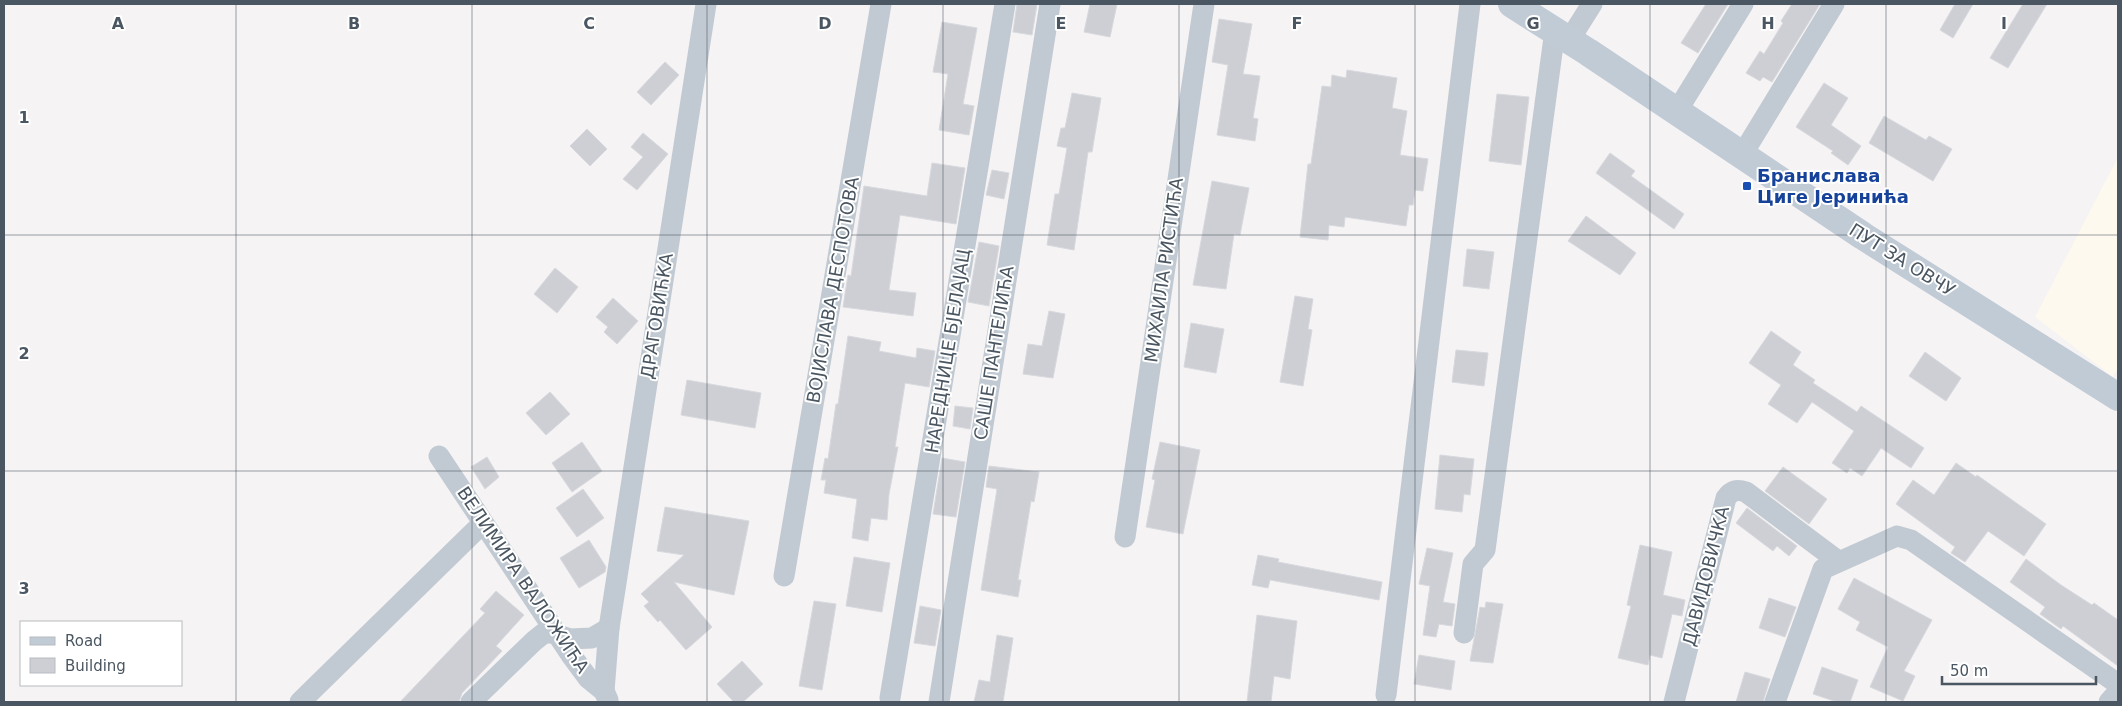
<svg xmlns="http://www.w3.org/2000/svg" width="2122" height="706" viewBox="0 0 2122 706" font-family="'DejaVu Sans',sans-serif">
<rect width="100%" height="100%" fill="#f5f3f3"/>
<path fill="#fdf9ef" d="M2118,157V368L2113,377L2035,317Z"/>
<g fill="#cdcfd5" stroke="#d7d9de">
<path d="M1017,4H1037L1032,35L1013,32Z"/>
<path d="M1090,4H1117L1110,37L1084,32Z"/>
<path d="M1706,4H1728L1698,53L1681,43Z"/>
<path d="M1792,4H1820L1772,82L1763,77L1760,81L1746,73L1760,51L1764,54L1783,23L1781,21Z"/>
<path d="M1955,4H1973L1953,38L1940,30Z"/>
<path d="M2023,4H2047L2008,68L1990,58Z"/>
<path d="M1219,19L1252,24L1243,74L1260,76L1253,118L1258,119L1255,141L1217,135L1228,65L1212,62Z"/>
<path d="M942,22L977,28L963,104L974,106L969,135L939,130L948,74L933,72Z"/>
<path d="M665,62L679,75L651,105L637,92Z"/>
<path d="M1347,70L1397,78L1392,108L1407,111L1400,155L1428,159L1423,191L1415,190L1413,205H1409L1406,226L1345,217L1344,227L1329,225L1328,240L1300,237L1308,164H1311L1322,86L1331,87L1332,75L1346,78Z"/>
<path d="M1824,83L1848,98L1831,125L1861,146L1848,165L1831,153L1833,151L1796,127Z"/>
<path d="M1072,93L1101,98L1092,152H1088L1074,250L1047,245L1055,194H1059L1067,148L1057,146L1061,128H1065Z"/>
<path d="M1497,94L1529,97L1521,165L1489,161Z"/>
<path d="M1884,116L1926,140L1929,136L1952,149L1933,181L1869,143Z"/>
<path d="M587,129L607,149L590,166L570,146Z"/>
<path d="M643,133L668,154L637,190L623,179L643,157L631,147Z"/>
<path d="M1610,153L1635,171L1631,176L1684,214L1674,229L1596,173Z"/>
<path d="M932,163L965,168L956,224L900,215L889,290L916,293L913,316L843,307L848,275L851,276L864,186L927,196Z"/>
<path d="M992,170L1009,173L1004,199L986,195Z"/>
<path d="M1212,181L1249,188L1240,235L1234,234L1226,289L1193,285Z"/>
<path d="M1586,216L1636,253L1620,275L1568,241Z"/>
<path d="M979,242L999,246L989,306L968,302Z"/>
<path d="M1467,249L1494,252L1489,289L1463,286Z"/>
<path d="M555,268L578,287L557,313L534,294Z"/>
<path d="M1295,296L1313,299L1308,329L1312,330L1303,386L1280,382Z"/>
<path d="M613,298L638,321L617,344L604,332L608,327L596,317Z"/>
<path d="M1049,311L1065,314L1053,378L1023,374L1028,344L1042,346Z"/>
<path d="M1191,323L1224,329L1216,373L1184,367Z"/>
<path d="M1771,331L1801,352L1793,365L1815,380L1813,383L1857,412L1861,406L1924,448L1911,468L1881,448L1862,476L1850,468L1847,473L1832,463L1854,431L1812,402L1797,423L1768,404L1781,385L1749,363Z"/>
<path d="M848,336L881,342L879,351L916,358L917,348L935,351L929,387L905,383L895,447H898L889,494L887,520L871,518L868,541L852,538L857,499L824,493L826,480H821L825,458L828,459L836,404H838Z"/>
<path d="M1456,350L1488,353L1484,386L1452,382Z"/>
<path d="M1925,352L1961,378L1946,401L1909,376Z"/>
<path d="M687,380L761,393L755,428L681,415Z"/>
<path d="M550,392L570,414L546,435L526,413Z"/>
<path d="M955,406L973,408L970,429L953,426Z"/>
<path d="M582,442L602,471L572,492L552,463Z"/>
<path d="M1160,442L1200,450L1183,534L1146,527L1155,480L1152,479Z"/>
<path d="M1440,455L1474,459L1470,495L1464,494L1462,512L1435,509Z"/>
<path d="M487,457L499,477L485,489L471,467Z"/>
<path d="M942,458L965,462L956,517L933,514Z"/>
<path d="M1956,463L1976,477L1977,475L2046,524L2024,556L1988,531L1965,562L1951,553L1955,547L1896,504L1913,480L1934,495Z"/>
<path d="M989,466L1039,472L1034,502L1031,501L1018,580H1021L1018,597L981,590L997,489L986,487Z"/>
<path d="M1783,467L1827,499L1809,524L1765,491Z"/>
<path d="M583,489L604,518L577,537L556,508Z"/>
<path d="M665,507L749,521L734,595L674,582L712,627L686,650L660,620L658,622L644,606L649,602L641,594L684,555L657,551Z"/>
<path d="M1747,508L1797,546L1789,556L1777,546L1773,551L1736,523Z"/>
<path d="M589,540L606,567L605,572L579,588L560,558Z"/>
<path d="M1640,545L1672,552L1663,595L1685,600L1682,616L1672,614L1662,658L1650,655L1648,665L1618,658L1631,606L1627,605Z"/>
<path d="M1427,548L1453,553L1443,602L1455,604L1452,626L1439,624L1436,637L1423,635L1430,586L1419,584Z"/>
<path d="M1258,555L1279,559L1278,562L1382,582L1379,600L1270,580L1268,588L1252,585Z"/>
<path d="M854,557L890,563L882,612L846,606Z"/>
<path d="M2026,559L2061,585L2092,605L2094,603L2118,620V666L2063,626L2061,629L2040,614L2045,607L2010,582Z"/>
<path d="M1854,578L1932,620L1904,671L1915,676L1903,701L1870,687L1888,647L1856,630L1860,622L1838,609Z"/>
<path d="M496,591L524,615L496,646L502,651L462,693L459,702H400L485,613L480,609Z"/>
<path d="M1769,598L1796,607L1785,637L1759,628Z"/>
<path d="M814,601L836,604L822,690L799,686Z"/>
<path d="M1486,602L1503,604L1493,663L1470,661L1480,607L1485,608Z"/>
<path d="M920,606L941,610L935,646L914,643Z"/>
<path d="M1257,615L1297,621L1290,679L1274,676L1271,702H1247Z"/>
<path d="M997,635L1013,638L1003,702H974L979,680L990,682Z"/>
<path d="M1419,655L1455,661L1451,690L1414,684Z"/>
<path d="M742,661L763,684L743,702H734L717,684Z"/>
<path d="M1822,667L1858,680L1850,702H1837L1813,694Z"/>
<path d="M1745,672L1770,679L1763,702H1736Z"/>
</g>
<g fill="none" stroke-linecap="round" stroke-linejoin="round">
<g stroke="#c1cad2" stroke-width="21">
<path d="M1570,39L1592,4"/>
<path d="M1677,111L1743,4"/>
<path d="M1742,155L1834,4"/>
<path d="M439,456L571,655L588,678L604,691L608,700"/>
<path d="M1125,537L1204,4"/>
<path d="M784,576L881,4"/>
<path d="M1464,633L1473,564L1485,550L1555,30"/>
<path d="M604,691L609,628L706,4"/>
<path d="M1386,695L1470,4"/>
<path d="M890,698L1005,4"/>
<path d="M300,702L483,523"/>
<path d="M471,702L534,641L544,633H552L570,639L592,638L609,628"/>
<path d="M939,702L1050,4"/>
<path d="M1674,702L1726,498C1732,490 1737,489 1746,492L1838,561"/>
<path d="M1775,702L1823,569L1897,536L1911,540L2118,684"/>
<path d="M2109,702L2118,692"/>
</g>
<path stroke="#c1cbd6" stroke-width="28" d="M1512,4L1588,52L1863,236L2118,397"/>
</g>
<path fill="none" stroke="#4a5661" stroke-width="1" stroke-opacity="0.55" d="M236,4V702M472,4V702M707,4V702M943,4V702M1179,4V702M1415,4V702M1650,4V702M1886,4V702M4,235H2118M4,471H2118"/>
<rect fill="#1a4fb4" stroke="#fff" stroke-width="2" x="1742" y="181" width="10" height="10" rx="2.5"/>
<g text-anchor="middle" stroke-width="4" stroke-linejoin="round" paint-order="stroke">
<g font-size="18" font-weight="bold" fill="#164399" stroke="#fff" text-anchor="start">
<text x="1757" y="182">Бранислава<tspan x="1757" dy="21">Циге Јеринића</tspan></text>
</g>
<g font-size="18" fill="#4a5661" stroke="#fff">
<text transform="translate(1902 260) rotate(32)" y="6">ПУТ ЗА ОВЧУ</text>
<text transform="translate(1164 270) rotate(-82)" y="6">МИХАИЛА РИСТИЋА</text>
<text transform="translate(833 290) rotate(-80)" y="6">ВОЈИСЛАВА ДЕСПОТОВА</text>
<text transform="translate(657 316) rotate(-81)" y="6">ДРАГОВИЋКА</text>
<text transform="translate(948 351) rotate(-81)" y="6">НАРЕДНИЦЕ БЈЕЛАЈАЦ</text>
<text transform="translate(994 353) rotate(-81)" y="6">САШЕ ПАНТЕЛИЋА</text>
<text transform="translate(1706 576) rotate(-76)" y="6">ДАВИДОВИЧКА</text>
<text transform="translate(523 580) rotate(56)" y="6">ВЕЛИМИРА ВАЛОЖИЋА</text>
</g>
</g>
<g font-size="16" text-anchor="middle" font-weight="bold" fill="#4a5661" stroke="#fff" stroke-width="4" stroke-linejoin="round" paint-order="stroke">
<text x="118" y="29">A</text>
<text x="354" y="29">B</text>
<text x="589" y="29">C</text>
<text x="825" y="29">D</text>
<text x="1061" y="29">E</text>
<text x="1297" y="29">F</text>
<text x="1533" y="29">G</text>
<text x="1768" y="29">H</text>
<text x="2004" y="29">I</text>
<text x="24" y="123">1</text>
<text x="24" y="359">2</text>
<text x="24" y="594">3</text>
</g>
<rect width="2122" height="706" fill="none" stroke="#4a5661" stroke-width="10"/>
<rect x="20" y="621" width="162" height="65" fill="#ffffff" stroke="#b7bbc0"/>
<rect x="30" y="637" width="25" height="8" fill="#c1cbd6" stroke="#b7bbc0"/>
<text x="65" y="646" font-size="15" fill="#4a5661">Road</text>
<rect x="30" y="658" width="25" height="15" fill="#cdcfd5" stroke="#b7bbc0"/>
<text x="65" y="671" font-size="15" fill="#4a5661">Building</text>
<path d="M1942 676v8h154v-8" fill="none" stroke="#4a5661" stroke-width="2.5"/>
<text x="1950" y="676" font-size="15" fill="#4a5661" stroke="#ffffff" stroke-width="4" paint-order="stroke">50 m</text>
</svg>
